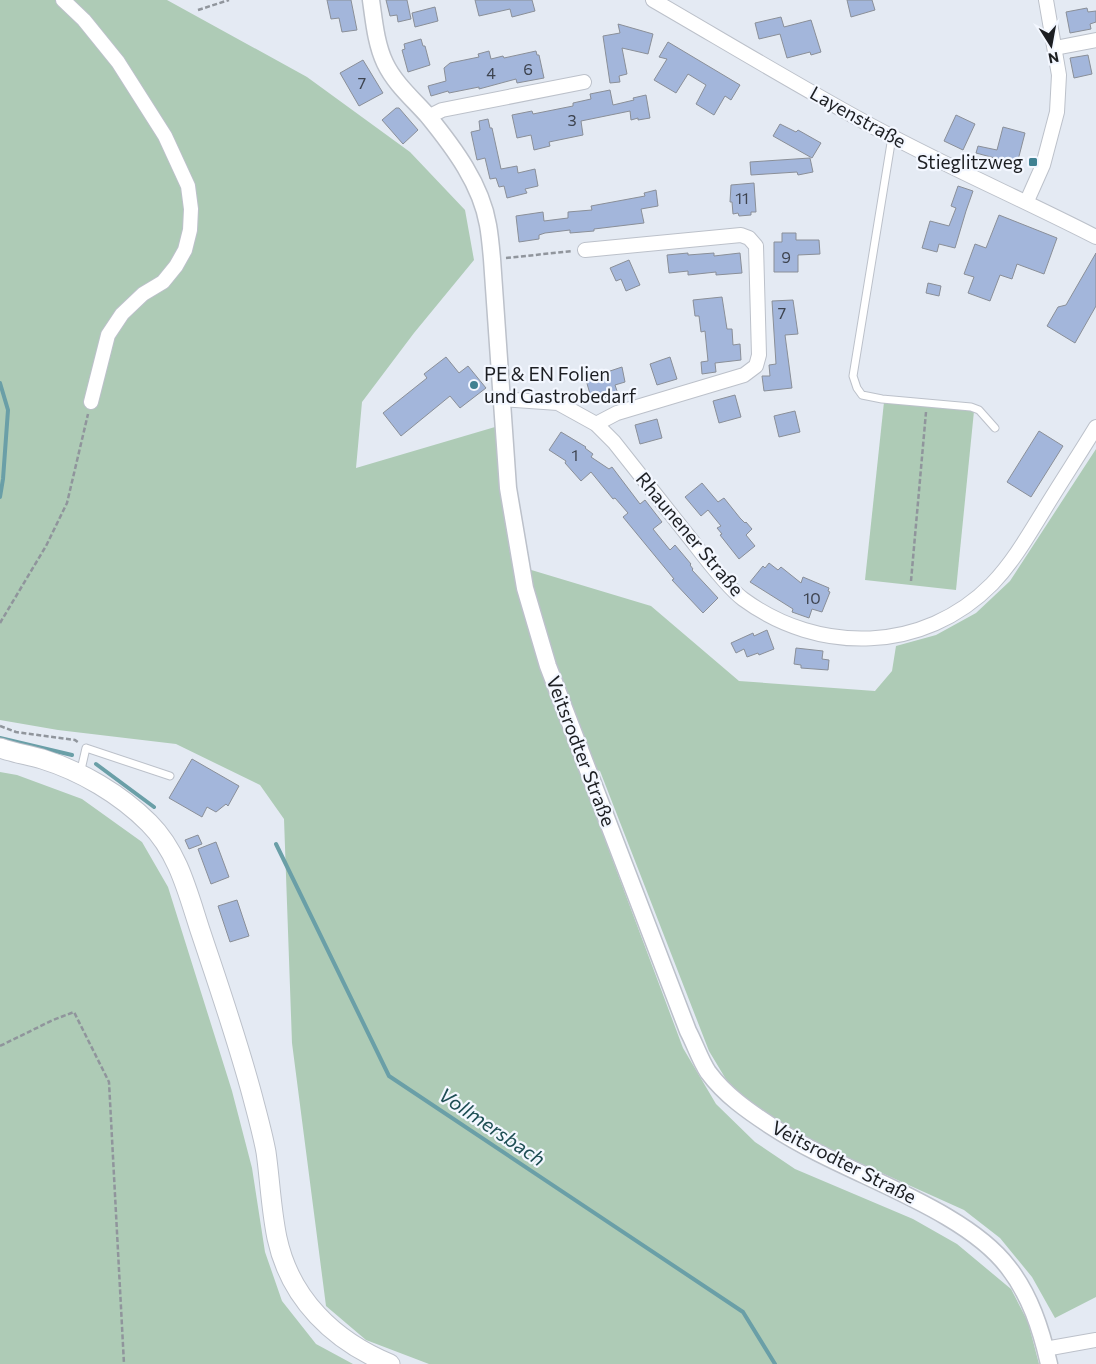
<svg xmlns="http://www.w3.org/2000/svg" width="1096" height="1364" viewBox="0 0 1096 1364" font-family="Commissioner,sans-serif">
<rect width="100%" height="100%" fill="#e4eaf3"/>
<g fill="#aecbb6">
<path d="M0,0H167L307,77L410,152L465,210L474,260L414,333L362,402L356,468L495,427L504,517L511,559L528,569L651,606L739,681L875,691L892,671L896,646L936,635L976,613L1010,581L1096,449V1297L1055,1318L1032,1277L1000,1238L964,1210L793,1133L744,1098L727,1081L709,1051L600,771L577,765L683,1048L716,1104L755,1142L795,1169L913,1219L957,1244L1011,1289L1028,1322L1039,1364H429L366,1340L326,1306L292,1043L284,819L260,785L176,744L58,730L0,720Z"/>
<path d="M884,402L974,411L956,590L865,580Z"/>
<path d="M0,772L17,775L82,799L142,842L168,887L232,1091L252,1168L265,1252L282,1301L316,1344L353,1364H0Z"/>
</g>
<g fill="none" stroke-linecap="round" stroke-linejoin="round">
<g stroke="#6a9fa7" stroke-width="4">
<path d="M0,383L8,410L3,479L0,497"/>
<path d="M0,738L72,755"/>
<path d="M96,764L154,807"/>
<path d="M276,844L389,1076L743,1312L775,1364"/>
</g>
</g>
<g fill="#a3b6db" stroke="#8a8f98">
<path d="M327,0H351L357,30L342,32L339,18L331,19Z"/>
<path d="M386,0H407L411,19L398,22L397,15L390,16Z"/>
<path d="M475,0H532L535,11L512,17L510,9L479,16Z"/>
<path d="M847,0H872L875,10L851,17Z"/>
<path d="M435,7L438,21L415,27L412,13Z"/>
<path d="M1087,8L1088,12L1096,11V22L1090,24L1091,29L1070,33L1066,12Z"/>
<path d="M781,17L784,27L811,20L821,52L811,55L810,52L787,58L780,34L759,39L755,23Z"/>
<path d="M618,24L653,34L648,54L622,48L627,74L619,76L620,82L610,83L603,36L620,33Z"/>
<path d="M421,39L423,46H425L430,65L408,72L402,50L405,49L404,44Z"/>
<path d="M668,42L740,85L731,100L725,96L714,115L696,104L706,85L688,74L676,93L654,80L667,59L659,57Z"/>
<path d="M489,51L491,59L503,56L504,58L536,51L537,55H539L544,78L517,83L516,79L479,89V87L449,93L448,91L431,96L428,86L446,81L444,68L450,63L479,57L478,54Z"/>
<path d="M1088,55L1092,74L1074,78L1070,58Z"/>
<path d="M363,60L383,93L359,106L340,73Z"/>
<path d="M610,90L613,105L634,100L633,98L646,95L650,118L638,120V118L631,120L630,111L581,121L583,135L549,142L550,146L534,150L531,135L517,138L512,115L532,111L533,114L573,106V103L591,99L590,94Z"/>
<path d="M396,108H399L418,130L403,144L382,120Z"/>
<path d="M956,115L975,124L963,150L944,141Z"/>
<path d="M488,119L490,128H492L501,169L517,166L518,173L535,169L538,186L525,189L527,193L507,198L504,186L499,187L496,178L490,179L485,158L477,160L471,132L480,130L479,121Z"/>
<path d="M780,124L796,132L798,130L821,143L812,158L773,136Z"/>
<path d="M1003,127L1025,133L1017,164L976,153L978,146L997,150Z"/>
<path d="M810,158L813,172L798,175L797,172L751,175L750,162Z"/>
<path d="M754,183L756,212H751V215L739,216L738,213L733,214L732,202H730L731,185Z"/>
<path d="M958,186L973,191L966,211L955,248L939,244L937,252L922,248L930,221L949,226L956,208L951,206Z"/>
<path d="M656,190L658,206L641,209L644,223L594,229V231L570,233V230L545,233L539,235V239L519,242L516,216L543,212L544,221L568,218V212L592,210L591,206L645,196L644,193Z"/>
<path d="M999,215L1057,238L1044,274L1017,264L1012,279L1000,275L990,301L968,293L974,277L964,274L975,244L986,248Z"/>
<path d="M782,233H796V240H819L820,254L798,255V272H774V242H782Z"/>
<path d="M688,253V255L714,253V256L740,253L742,273L716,275V272L688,275V271L669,273L667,255Z"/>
<path d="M1096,253V306L1075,343L1047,326L1058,307L1066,305Z"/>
<path d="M629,260L640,285L626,291L621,279L616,281L610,268Z"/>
<path d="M928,283L941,286L939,296L926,293Z"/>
<path d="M722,297L727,329H732L733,345L740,344L741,360L715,363L716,372L702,374L701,362L708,361L705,331L701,332L699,316H695L693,300Z"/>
<path d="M793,300L798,334L785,335L792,388L764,391L762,376H770L769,365L776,364L772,301Z"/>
<path d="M446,357L459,373L468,366L486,388L460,408L450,396L401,436L383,413L427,378L424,374Z"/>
<path d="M670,357L677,379L657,385L650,364Z"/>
<path d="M622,367L625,382L615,385L618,394L592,401L586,380L608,374L607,372Z"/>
<path d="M735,395L741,417L719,423L713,401Z"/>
<path d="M795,411L800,432L779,437L774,416Z"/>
<path d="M657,419L662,438L640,444L635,425Z"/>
<path d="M1039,431L1063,446L1031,497L1007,482Z"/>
<path d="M561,432L586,447L585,448L593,454L591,457L609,469L612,467L640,504L645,500L662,522L653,529L670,550L675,545L691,564L690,565L693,569L692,570L718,598L703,613L672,580L674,579L623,517L628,513L615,498L613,499L591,472L581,481L565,463L566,461L549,450Z"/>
<path d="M702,483L718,502L724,498L740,518L745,523L746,522L752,529L746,535L755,546L739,559L720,535L722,534L717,528L721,526L708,510L701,516L685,497Z"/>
<path d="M769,563L778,570L781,567L801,583L803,577L829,588L828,591L830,592L822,612L812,609L809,618L792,612L793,609L750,582L763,566L765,568Z"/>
<path d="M767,630L774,649L759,655L758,653L747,657L744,649L736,653L731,643L753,633L754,636Z"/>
<path d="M796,648L823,651L822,659L829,660L828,670L801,668V665L794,664Z"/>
<path d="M192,759L239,786L228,806L226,804L216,812L207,807L202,817L169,798Z"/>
<path d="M198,835L202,844L189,849L185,840Z"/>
<path d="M216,842L229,877L211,884L198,849Z"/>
<path d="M237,900L249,936L230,942L218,906Z"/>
</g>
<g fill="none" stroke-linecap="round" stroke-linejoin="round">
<g stroke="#bcc1ca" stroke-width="9">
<g id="service">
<path d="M892,137L853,376L857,388L862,395L882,399L971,407L979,410L995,428"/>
<path d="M80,774L86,748L170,776"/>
</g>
</g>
<g stroke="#bcc1ca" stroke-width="16">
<g id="minor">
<path d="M63,0L84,20L118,62L165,136L188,186L191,209L190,230L185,250L176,266L163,282L143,294L122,314L108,335L91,402"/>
<path d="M653,0C722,40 790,81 859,119C936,162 1018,197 1096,237"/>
<path d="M1055,48L1096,40"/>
<path d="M428,117L442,110L584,82"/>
<path d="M1027,201L1043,165L1057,112L1059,75L1046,0"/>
<path d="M585,250L741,235L749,238L756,246L759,355L756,366L744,375L617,413L596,424"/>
<path d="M501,399L558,403L596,424L614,442C640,475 667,509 693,542C706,559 727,587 743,599C819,655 924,653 992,584C1013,562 1028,536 1044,510C1061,482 1079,455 1096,427"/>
<path d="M1045,1349L1096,1340"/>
</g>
</g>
<g stroke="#bcc1ca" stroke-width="19">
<path id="tertiary" d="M371,0C374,21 376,44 385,63C395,84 413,99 428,116C454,148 481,184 488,225C490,236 491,248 492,259L508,488L525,588L548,666L688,1031C695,1044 700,1060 708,1072C725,1095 748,1111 771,1126C826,1162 890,1183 947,1217C969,1230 992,1246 1008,1267C1030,1295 1041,1329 1049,1364"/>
</g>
<g stroke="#bcc1ca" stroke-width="21">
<path id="secondary" d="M0,748C14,753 28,755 42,759C81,771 120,794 149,823C179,853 188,894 201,933C220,990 240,1047 255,1106C259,1121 263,1136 266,1152C270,1180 271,1209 277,1238C290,1299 334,1341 390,1364"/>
</g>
<g stroke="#90959c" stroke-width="2.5" stroke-dasharray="5 2.5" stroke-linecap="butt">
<path d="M198,10L229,0"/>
<path d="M506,258L573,251"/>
<path d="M911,581L926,412"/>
<path d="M0,623L46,546L67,503L88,414"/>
<path d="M0,726L16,732L75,740L79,743"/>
<path d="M0,1046L53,1020L74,1012L109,1082L124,1364"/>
</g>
<use href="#service" stroke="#fff" stroke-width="7"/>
<use href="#minor" stroke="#fff" stroke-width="14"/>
<use href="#tertiary" stroke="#fff" stroke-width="16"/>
<use href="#secondary" stroke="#fff" stroke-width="19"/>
</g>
<g fill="#3f8192" stroke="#f3f7ff" stroke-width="2">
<rect x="1028" y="157" width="10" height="10" rx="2.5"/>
<circle cx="474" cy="385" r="5"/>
</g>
<g text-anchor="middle" stroke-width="4.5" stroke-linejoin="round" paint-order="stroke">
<g font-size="16" fill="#3e4450">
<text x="528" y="75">6</text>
<text x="491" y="79">4</text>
<text x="362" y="89">7</text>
<text x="572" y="126">3</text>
<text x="742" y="204">11</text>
<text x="786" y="263">9</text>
<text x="782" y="319">7</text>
<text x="575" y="461">1</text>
<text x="812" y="604">10</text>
</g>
<g font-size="19" fill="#1c1e22" stroke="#f3f7ff">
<text transform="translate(858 117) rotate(29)" y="7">Layenstraße</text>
<text transform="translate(690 534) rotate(50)" y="7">Rhaunener Straße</text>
<text transform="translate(581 751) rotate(69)" y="7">Veitsrodter Straße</text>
<text transform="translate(844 1162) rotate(27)" y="7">Veitsrodter Straße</text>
</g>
<g font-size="19" fill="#1c1e22" stroke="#f3f7ff" text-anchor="end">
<text x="1023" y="169">Stieglitzweg</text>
<text x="484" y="381" text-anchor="start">PE &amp; EN Folien<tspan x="484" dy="22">und Gastrobedarf</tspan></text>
</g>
<g font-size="20" font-style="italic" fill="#1e4e54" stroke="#f3f7ff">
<text transform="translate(492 1127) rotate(34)" y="7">Vollmersbach</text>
</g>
</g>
<g transform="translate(1051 45) rotate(169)" stroke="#f3f7ff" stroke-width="4" paint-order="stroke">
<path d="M0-4L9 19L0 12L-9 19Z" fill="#1c1e22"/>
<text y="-8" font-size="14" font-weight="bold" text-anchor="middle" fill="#1c1e22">N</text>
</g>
</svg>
